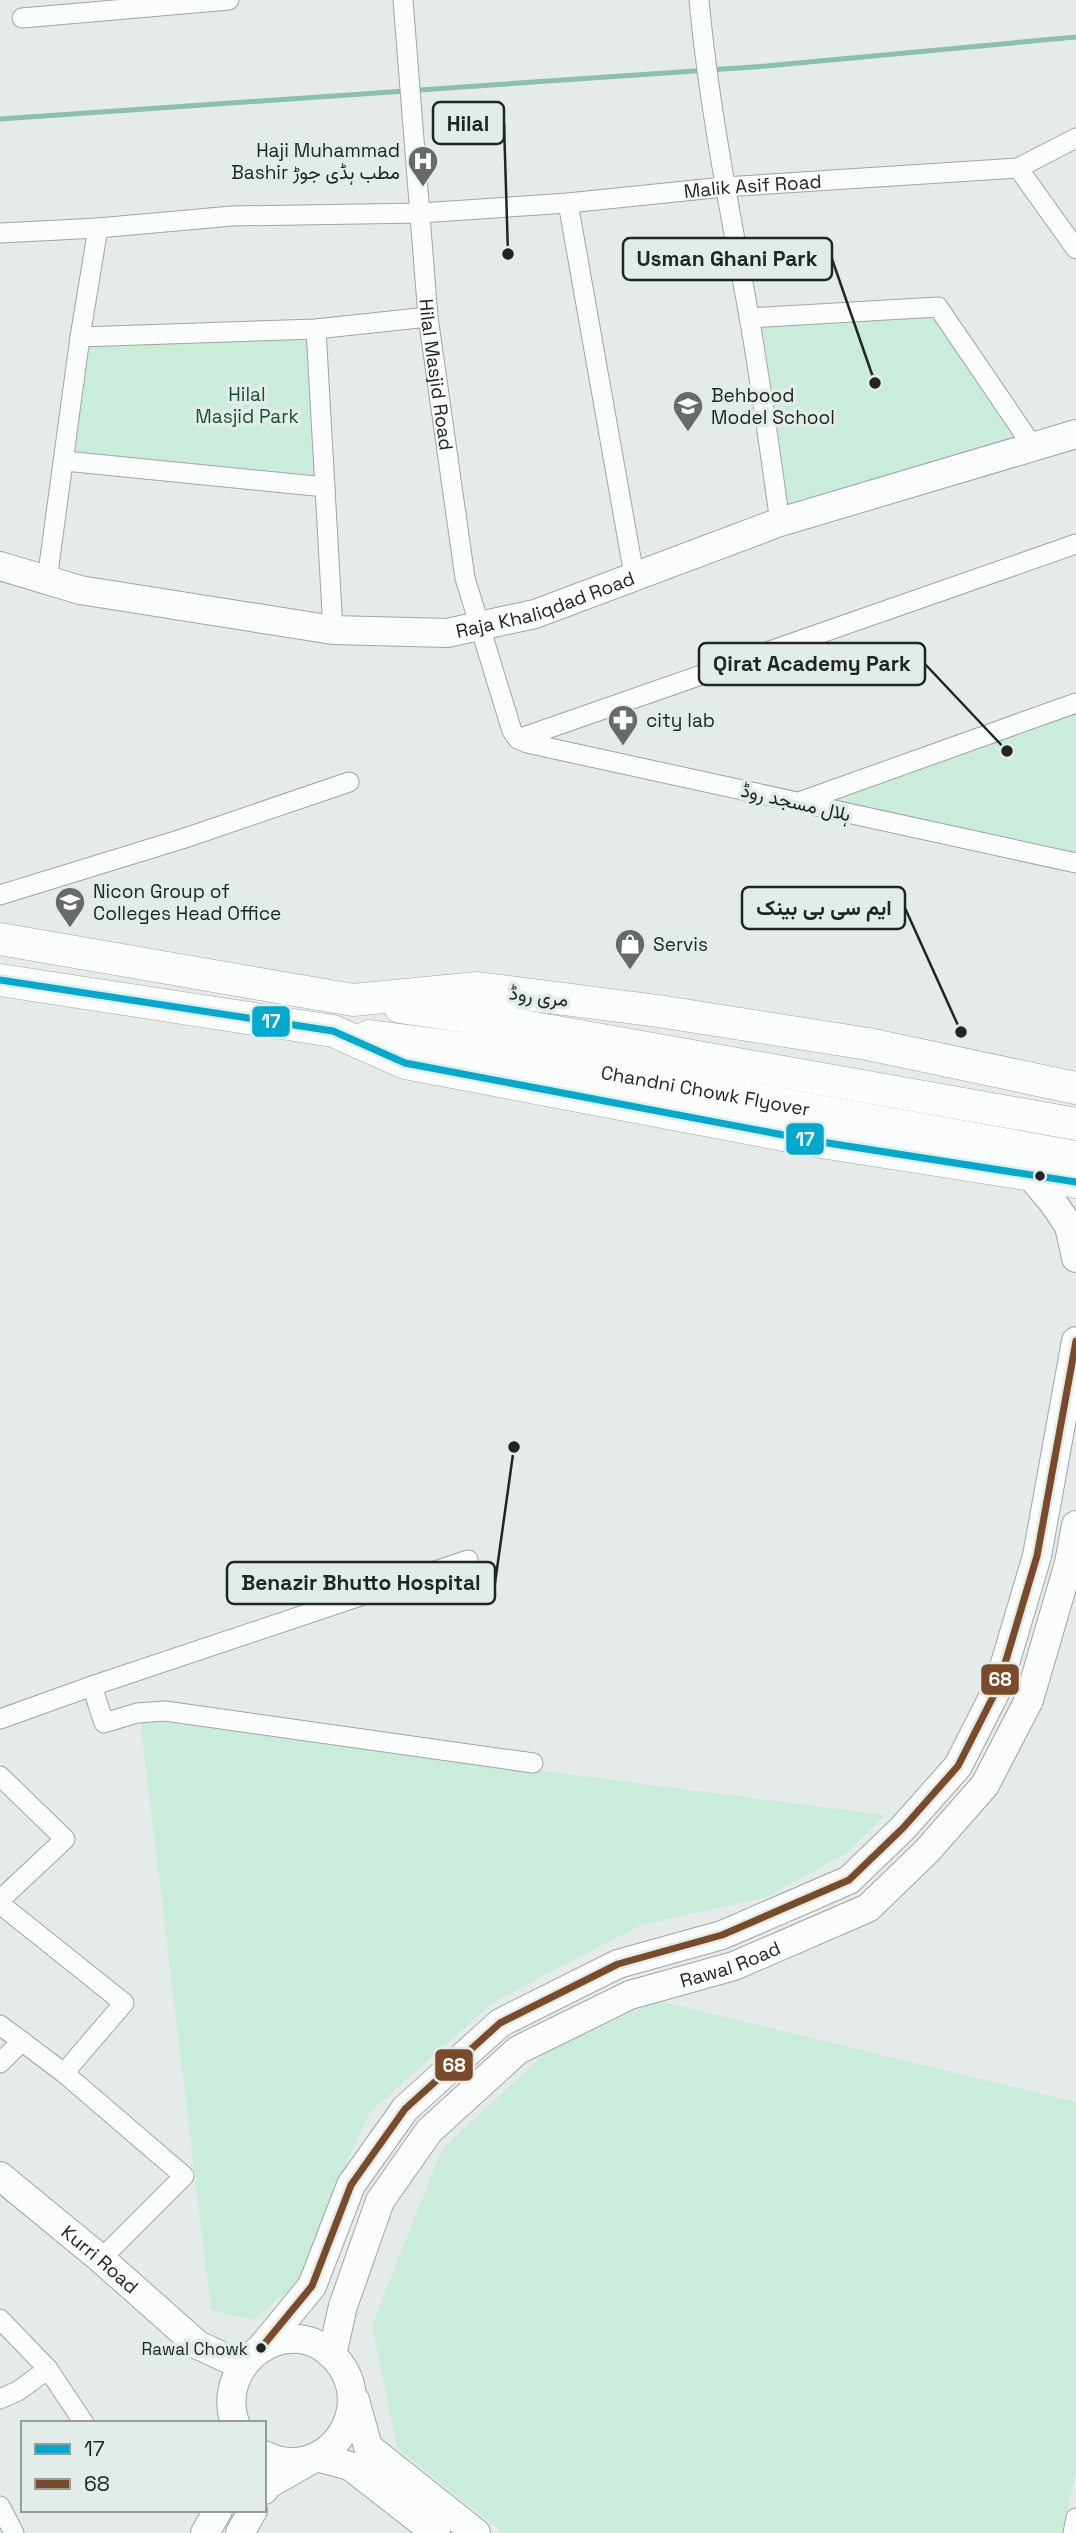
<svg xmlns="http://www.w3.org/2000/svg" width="1076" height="2533" viewBox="0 0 1076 2533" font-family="'Space Grotesk',Vazirmatn,sans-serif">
<rect width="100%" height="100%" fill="#e5ebe8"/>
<g fill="#caecda">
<path d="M938,307L1034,448L783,516L749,318Z"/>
<path d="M316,329L325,487L65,461L80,337Z"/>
<path d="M1076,700V861L802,801Z"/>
<path d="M140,1719L885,1815L848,1852L767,1897L641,1925L492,2003L370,2112L333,2192L304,2278L253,2320L211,2310Z"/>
<path d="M659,2001L1076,2102V2472L1062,2533H503L397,2448L372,2326L442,2149L551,2048Z"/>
</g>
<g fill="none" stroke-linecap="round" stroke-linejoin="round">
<path stroke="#8bc1a8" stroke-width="5" d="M0,119L766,66L1076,37"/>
<g stroke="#a1a5a3" stroke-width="21">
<g id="street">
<path id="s1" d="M403,0L428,317L465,578L512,731L518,739"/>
<path d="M699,0C709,107 730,211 749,316C761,384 770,453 780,522"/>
<path d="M22,18L229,0"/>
<path d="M1018,168L1076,249"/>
<path d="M568,203L634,575"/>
<path d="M0,233L98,228"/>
<path d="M749,318L938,307L1034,448"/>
<path d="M316,329L333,630"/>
<path d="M80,337L316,329L428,317"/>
<path d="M65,461L325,487"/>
<path id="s2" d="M47,580L80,337L98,228L232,216L420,213L568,203L724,187L1018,168L1076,138"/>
<path d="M518,739L1076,544"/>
<path d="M518,739L527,743L1076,863"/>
<path d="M802,801L1076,703"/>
<path d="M0,895L185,838L349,782"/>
<path d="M92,1686L104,1723L137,1713L165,1711L533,1763"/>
<path d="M0,1719L92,1686L468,1560"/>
<path d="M0,1776L65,1839L0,1900"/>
<path d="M0,1904L124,2003L64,2073"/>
<path d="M0,2025L64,2073L184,2176L101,2259"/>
<path d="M0,2063L22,2041"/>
<path d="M0,2319L48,2369L84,2423"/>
<path d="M0,2399L18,2391L48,2369"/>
<path d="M0,2506L14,2533"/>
<path d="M1073,2533L1076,2518"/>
</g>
</g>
<g stroke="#a1a5a3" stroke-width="30">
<g id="secondary">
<path id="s3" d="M0,566L80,590L333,630L447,633L535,614L780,522L1076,434"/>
<path d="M1029,1174L1052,1201L1069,1226L1076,1258"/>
<path id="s4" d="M0,2176L101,2259L198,2345L243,2366"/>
<path d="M261,2348L312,2286L351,2185L405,2109L500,2023L618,1964L722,1935L849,1880L903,1828L958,1766L998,1687L1037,1556L1076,1341"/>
<path id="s5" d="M332,2355L343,2306L380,2201L429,2131L518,2050L630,1995L734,1966L868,1908L927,1851L985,1785L1029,1700L1069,1563L1076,1525"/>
<path d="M355,2400L368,2447L476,2533"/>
<path d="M235,2423C214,2362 290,2309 335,2358C381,2408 325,2486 264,2455"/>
<path d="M264,2490L267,2485L316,2457L350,2466L436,2533"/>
<path d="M205,2533L218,2510"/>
<path d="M240,2533L253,2510"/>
</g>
</g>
<g stroke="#a1a5a3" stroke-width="33">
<g id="primary">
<path d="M0,939L353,1000L478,988L658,1011L868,1044L1076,1088"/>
<path d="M0,980L333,1031L405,1063L815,1141L1076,1182"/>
<path d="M400,1007L489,1020L1076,1124"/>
<path id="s6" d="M369,1036L486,1051L1076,1157"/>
</g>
</g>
<use href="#street" stroke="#fbfcfc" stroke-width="19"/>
<use href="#secondary" stroke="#fbfcfc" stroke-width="28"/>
<use href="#primary" stroke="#fbfcfc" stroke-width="32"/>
<g stroke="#e3ede8" stroke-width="12">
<path id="bus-1" d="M0,980L333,1031L405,1063L815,1141L1076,1182"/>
</g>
<g stroke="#e3ede8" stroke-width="12">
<path id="bus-2" d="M261,2348L312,2286L351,2185L405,2109L500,2023L618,1964L722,1935L849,1880L903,1828L958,1766L998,1687L1037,1556L1076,1341"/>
</g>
<use href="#bus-1" stroke="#00a9ce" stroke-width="7"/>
<use href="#bus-2" stroke="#7a4b2a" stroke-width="7"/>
</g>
<defs>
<g id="hospital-pin" transform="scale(1.575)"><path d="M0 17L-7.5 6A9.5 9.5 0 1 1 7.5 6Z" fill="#666a68" stroke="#e3ede8"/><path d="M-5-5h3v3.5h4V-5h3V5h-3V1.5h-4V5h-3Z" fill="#fff"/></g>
<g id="school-pin" transform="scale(1.575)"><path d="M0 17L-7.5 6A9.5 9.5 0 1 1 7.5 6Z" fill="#666a68" stroke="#e3ede8"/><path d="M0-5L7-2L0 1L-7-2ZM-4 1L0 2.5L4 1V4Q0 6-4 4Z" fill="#fff"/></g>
<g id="pharmacy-pin" transform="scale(1.575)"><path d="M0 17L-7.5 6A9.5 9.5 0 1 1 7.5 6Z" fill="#666a68" stroke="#e3ede8"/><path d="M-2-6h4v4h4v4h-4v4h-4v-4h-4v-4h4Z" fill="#fff"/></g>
<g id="university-pin" transform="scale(1.575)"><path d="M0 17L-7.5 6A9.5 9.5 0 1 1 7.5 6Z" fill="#666a68" stroke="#e3ede8"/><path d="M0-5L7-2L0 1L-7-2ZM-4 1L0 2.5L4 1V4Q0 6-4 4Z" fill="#fff"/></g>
<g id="shop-pin" transform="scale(1.575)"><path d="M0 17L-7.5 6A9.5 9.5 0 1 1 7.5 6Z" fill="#666a68" stroke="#e3ede8"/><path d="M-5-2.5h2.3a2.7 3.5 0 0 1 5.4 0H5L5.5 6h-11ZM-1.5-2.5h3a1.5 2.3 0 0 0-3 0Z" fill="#fff"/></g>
</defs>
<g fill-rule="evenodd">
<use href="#hospital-pin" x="423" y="161"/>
<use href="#school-pin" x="688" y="406"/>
<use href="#pharmacy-pin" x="623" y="720"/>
<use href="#university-pin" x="70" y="902"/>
<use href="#shop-pin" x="630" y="944"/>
</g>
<g fill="#212523" stroke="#e3ede8" stroke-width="2.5">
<circle cx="1040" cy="1176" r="6"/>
<circle cx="261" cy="2348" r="6"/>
</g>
<g text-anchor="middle" stroke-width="7" stroke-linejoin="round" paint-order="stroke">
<g font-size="17" fill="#212523" stroke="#e3ede8" text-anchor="end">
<text x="248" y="2355">Rawal Chowk</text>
</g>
<g font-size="19" fill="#212523" stroke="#e3ede8" text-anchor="start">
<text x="400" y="157" text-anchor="end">Haji Muhammad<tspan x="400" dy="22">Bashir مطب ہڈی جوڑ</tspan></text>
<text x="711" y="402">Behbood<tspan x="711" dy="22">Model School</tspan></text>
<text x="646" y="727">city lab</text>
<text x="93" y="898">Nicon Group of<tspan x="93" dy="22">Colleges Head Office</tspan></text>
<text x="653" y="951">Servis</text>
</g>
<g font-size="19" fill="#212523" stroke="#e3ede8">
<text dy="7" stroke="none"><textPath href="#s2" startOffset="1012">Malik Asif Road</textPath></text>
<text dy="7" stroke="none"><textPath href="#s1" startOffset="376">Hilal Masjid Road</textPath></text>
<text dy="7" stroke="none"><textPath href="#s3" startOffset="556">Raja Khaliqdad Road</textPath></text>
<text transform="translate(796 802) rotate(13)" y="7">ہلال مسجد روڈ</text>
<text transform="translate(539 996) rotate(7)" y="7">مری روڈ</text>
<text dy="7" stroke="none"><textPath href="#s6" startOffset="341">Chandni Chowk Flyover</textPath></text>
<text dy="7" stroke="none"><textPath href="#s5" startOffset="597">Rawal Road</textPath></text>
<text dy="7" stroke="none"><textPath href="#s4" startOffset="130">Kurri Road</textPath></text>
</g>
<g font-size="19" fill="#145038" stroke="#e3ede8">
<text x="247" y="401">Hilal<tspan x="247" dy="22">Masjid Park</tspan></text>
</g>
</g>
<path fill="none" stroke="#212523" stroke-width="2.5" d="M508 254L504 123M875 383L832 259M1007 751L925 664M961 1032L905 908M514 1447L495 1583"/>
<g fill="#212523" stroke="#e3ede8" stroke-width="2.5">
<circle cx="508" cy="254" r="7"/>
<circle cx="875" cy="383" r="7"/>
<circle cx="1007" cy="751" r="7"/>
<circle cx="961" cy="1032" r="7"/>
<circle cx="514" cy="1447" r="7"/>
</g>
<g fill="#e3ede8" stroke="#212523" stroke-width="2.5">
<rect x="433" y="102" width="71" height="42" rx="7"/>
<rect x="623" y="238" width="209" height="42" rx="7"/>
<rect x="699" y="643" width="226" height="42" rx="7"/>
<rect x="742" y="887" width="163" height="42" rx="7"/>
<rect x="227" y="1562" width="268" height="42" rx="7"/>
</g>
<g font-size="21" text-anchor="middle" font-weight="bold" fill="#212523">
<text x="468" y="131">Hilal</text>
<text x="727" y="266">Usman Ghani Park</text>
<text x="812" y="671">Qirat Academy Park</text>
<text x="824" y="915">ایم سی بی بینک</text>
<text x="361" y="1590">Benazir Bhutto Hospital</text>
</g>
<g stroke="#e3ede8" stroke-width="2.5">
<rect x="251" y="1005" width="40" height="33" rx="7" fill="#00a9ce"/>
<rect x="785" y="1122" width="40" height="34" rx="7" fill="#00a9ce"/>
<rect x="980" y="1663" width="40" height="33" rx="7" fill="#7a4b2a"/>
<rect x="434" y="2048" width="40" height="34" rx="7" fill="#7a4b2a"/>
</g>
<g font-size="19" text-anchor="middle" font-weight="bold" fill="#fff">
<text x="271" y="1028">17</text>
<text x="805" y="1146">17</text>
<text x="1000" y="1686">68</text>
<text x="454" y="2072">68</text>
</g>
<rect x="21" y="2421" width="245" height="91" fill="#e3ede8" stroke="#959d99" stroke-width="2"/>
<rect x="35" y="2444" width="35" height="10" fill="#00a9ce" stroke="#959d99" stroke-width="2"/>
<text x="84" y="2456" font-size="21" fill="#212523">17</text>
<rect x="35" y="2479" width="35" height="10" fill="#7a4b2a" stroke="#959d99" stroke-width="2"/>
<text x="84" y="2491" font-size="21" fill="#212523">68</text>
</svg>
